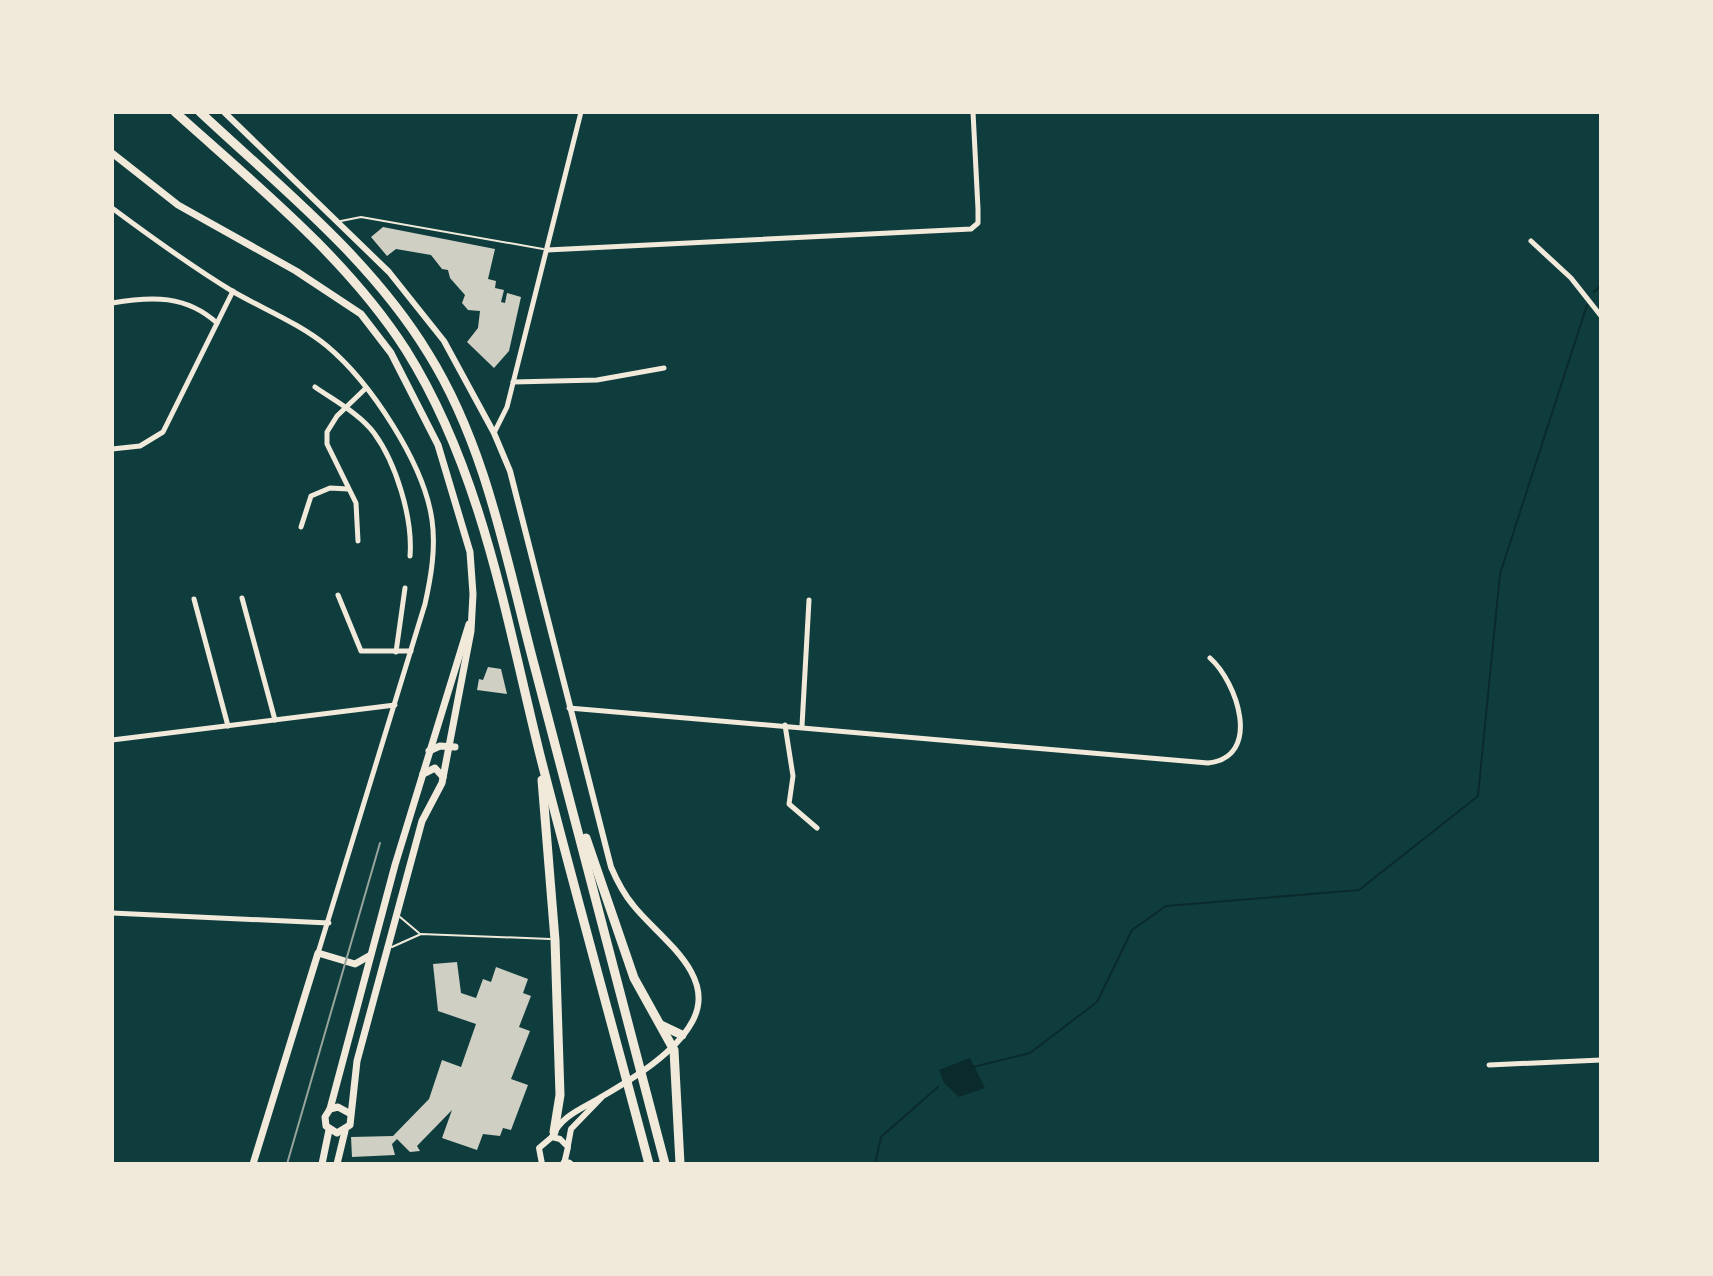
<svg xmlns="http://www.w3.org/2000/svg" width="1713" height="1276" viewBox="0 0 1713 1276" font-family="'Roboto Condensed',sans-serif">
<rect width="100%" height="100%" fill="#0f3d3e"/>
<path fill="#0a2a2b" d="M970,1058L985,1088L959,1097L944,1083L939,1070Z"/>
<g fill="none" stroke-linecap="round" stroke-linejoin="round">
<g stroke="#0a2a2b" stroke-width="2">
<path d="M1594,292L1601,285"/>
<path d="M973,1067L1030,1053L1097,1002L1132,930L1166,906L1359,890L1478,796L1500,574L1587,305"/>
<path d="M875,1164L881,1137L938,1087"/>
</g>
</g>
<g fill="#cfcfc3">
<path d="M383,227L495,249L488,279L496,281L495,288L504,290L501,302L505,303L507,293L521,297L509,351L494,368L467,342L478,328L480,311L468,310L462,303L465,295L450,278L448,270L442,269L431,255L396,249L387,256L371,237Z"/>
<path d="M488,667L501,669L507,694L477,690L479,679L483,680Z"/>
<path d="M457,962L461,993L476,998L483,979L491,982L496,967L528,979L523,993L531,996L519,1027L530,1031L511,1079L528,1085L511,1130L503,1128L500,1136L483,1134L477,1150L442,1138L452,1110L417,1146L420,1151L410,1152L397,1139L392,1144L395,1155L352,1157L351,1137L393,1136L429,1099L442,1060L461,1067L476,1024L438,1011L433,964Z"/>
</g>
<g fill="none" stroke-linecap="round" stroke-linejoin="round">
<g stroke="#f1e9da" stroke-width="2">
<path d="M341,221L361,217L543,249"/>
<path d="M400,917L419,933"/>
<path d="M392,947L421,934L550,939"/>
</g>
<g stroke="#f1e9da" stroke-width="5">
<path d="M112,208C151,237 191,266 232,291C263,309 299,323 327,346C370,382 424,463 432,520C436,548 431,577 425,604L318,953"/>
<path d="M1531,241L1571,278L1601,316"/>
<path d="M547,250L971,229L978,223V209L973,112"/>
<path d="M112,303C152,296 186,295 217,323"/>
<path d="M513,382L597,380L664,368"/>
<path d="M315,387C335,401 360,414 374,433C396,463 413,518 410,556"/>
<path d="M494,433L507,407L581,112"/>
<path d="M112,449L140,446L163,432L233,291"/>
<path d="M301,527L311,496L330,488L348,489"/>
<path d="M358,541L356,503L327,444V432L337,416L366,388"/>
<path d="M338,595L361,651H411"/>
<path d="M242,598L275,720"/>
<path d="M194,599L228,726"/>
<path d="M396,652L405,588"/>
<path d="M569,708L1208,763C1263,757 1237,682 1210,658"/>
<path d="M785,725L793,776L789,804L817,828"/>
<path d="M802,726L809,600"/>
<path d="M112,740L395,705"/>
<path d="M112,913L329,923"/>
<path d="M1489,1065L1601,1060"/>
</g>
<g stroke="#f1e9da" stroke-width="6">
<path d="M224,112L389,272L444,341L494,433L510,471L611,867C617,881 623,893 633,905C657,936 719,975 692,1022C675,1053 634,1078 603,1096C584,1108 561,1115 552,1137"/>
<path d="M568,1145L571,1129L601,1098"/>
<path d="M542,1164L539,1148L552,1137L560,1139L568,1147L564,1164"/>
</g>
<g stroke="#f1e9da" stroke-width="7">
<path d="M112,153L178,205L296,271L361,314L391,353L438,445L470,552L473,594L471,631L442,783L422,821L357,1061L350,1125L337,1133L326,1126L325,1117L330,1109L338,1107L349,1113"/>
<path d="M429,751L440,746L455,747"/>
<path d="M423,774L435,768L443,777"/>
<path d="M330,1109L395,865L469,624"/>
<path d="M253,1164L318,953L355,964L369,956"/>
<path d="M322,1164L329,1130"/>
<path d="M337,1164L345,1131"/>
</g>
<g stroke="#f1e9da" stroke-width="9">
<path d="M175,112C256,185 347,258 406,350C482,471 506,618 540,755C575,892 613,1028 649,1164"/>
<path d="M200,112C280,187 370,258 428,353C488,449 507,565 536,672C580,836 623,1000 665,1164"/>
<path d="M542,780L555,940L560,1095L554,1132"/>
<path d="M586,838L634,978L674,1050L680,1164"/>
<path d="M661,1025L682,1035"/>
<path d="M565,1163L569,1164"/>
</g>
<path stroke="#97a49c" stroke-width="2" d="M287,1164L380,843"/>
</g>
<rect width="1713" height="1276" fill="none" stroke="#f1e9da" stroke-width="228"/>
</svg>
